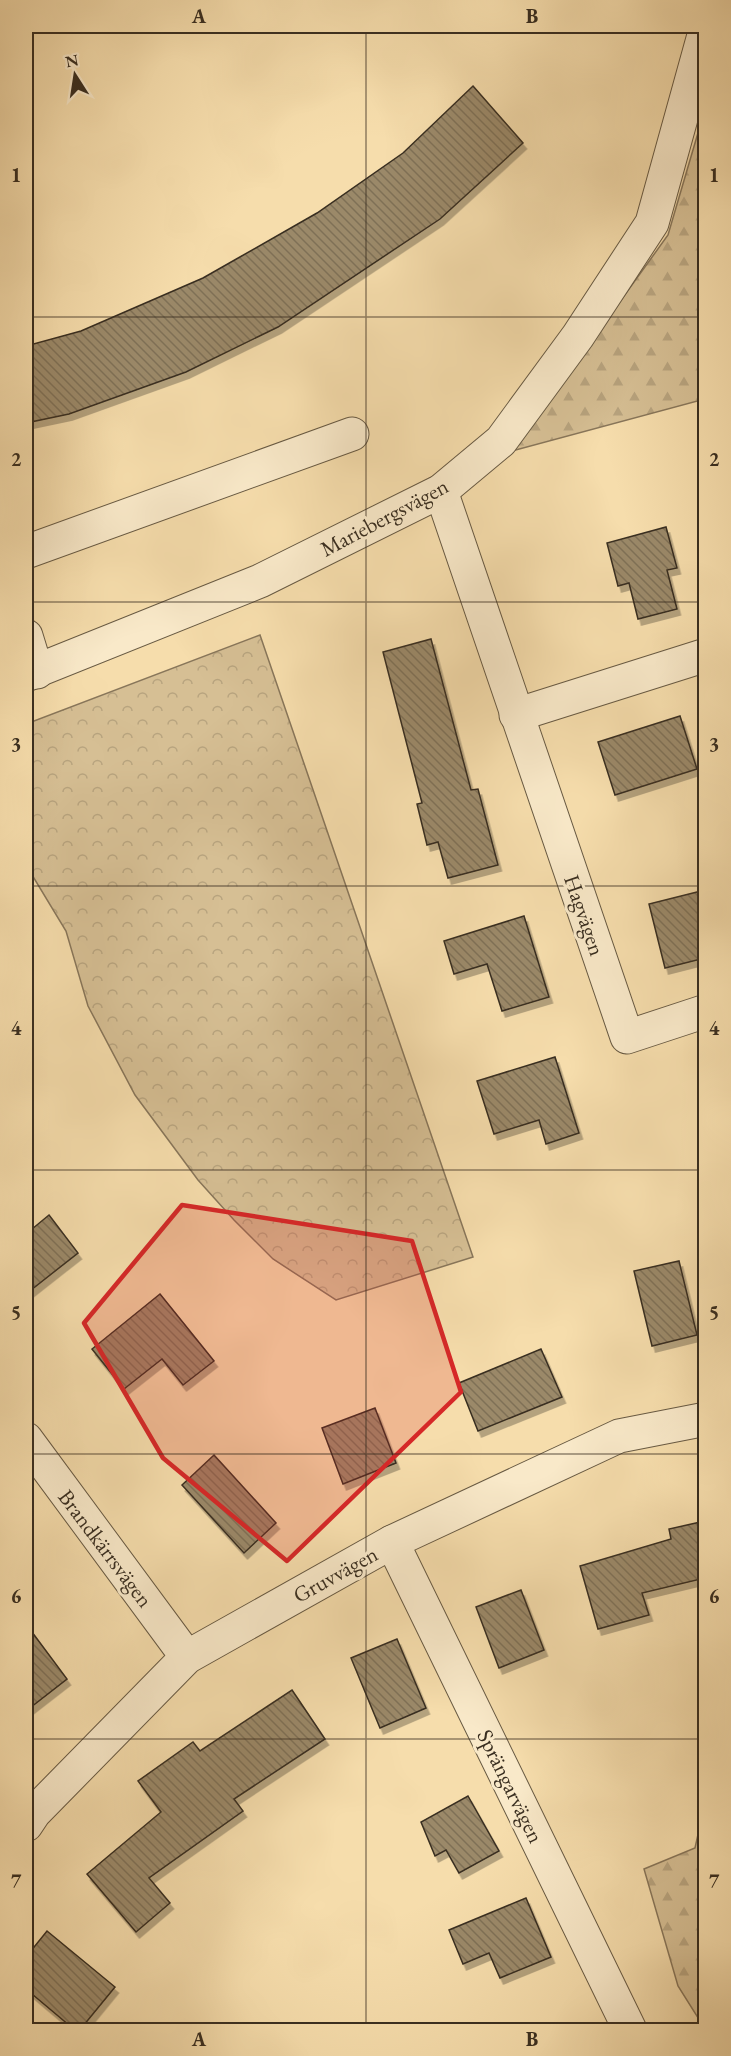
<svg xmlns="http://www.w3.org/2000/svg" width="731" height="2056" viewBox="0 0 731 2056" font-family="'EB Garamond',serif">
<defs>
<pattern id="forest-firs" width="22" height="20" patternUnits="userSpaceOnUse" patternTransform="scale(1.5)"><rect width="22" height="20" fill="#d6bf94"/><path d="M5 1l3.5 6h-7zM16 11l3.5 6h-7z" fill="#b8a47f"/></pattern>
<pattern id="park-crowns" width="20" height="18" patternUnits="userSpaceOnUse" patternTransform="scale(1.5)"><rect width="20" height="18" fill="#d6bf94"/><path d="M2 6a3 3 0 1 1 6 0M12 15a3 3 0 1 1 6 0" fill="none" stroke="#b8a47f"/></pattern>
<pattern id="building-back-hatch" width="6" height="6" patternUnits="userSpaceOnUse" patternTransform="scale(1.5)"><rect width="6" height="6" fill="#9b8969"/><path d="M-1 5l2 2M0 0l6 6M5-1l2 2" fill="none" stroke="#7f7056"/></pattern>
<filter id="shadow"><feDropShadow dx="3.5" dy="6" stdDeviation="0" flood-color="#0004"/></filter>
</defs>
<rect width="100%" height="100%" fill="#f6ddac"/>
<filter id="stains"><feTurbulence type="fractalNoise" baseFrequency=".00333" numOctaves="4"/><feColorMatrix values="0 0 0 0 .2 0 0 0 0 .09 0 0 0 0 .02 0 0 0 .5 -.17"/></filter>
<radialGradient id="worn" r=".72"><stop offset=".6" stop-color="#630" stop-opacity="0"/><stop offset="1" stop-color="#630" stop-opacity=".3"/></radialGradient>
<g fill="url(#forest-firs)" stroke="#88765a" stroke-width="1.5">
<path d="M705,109V399L512,451L668,235Z"/>
<path d="M705,1803V2029L678,1986L644,1869L695,1848Z"/>
</g>
<path fill="url(#park-crowns)" stroke="#88765a" stroke-width="1.5" d="M260,635L473,1257L336,1300L273,1259L234,1220L198,1180L135,1095L88,1006L66,931L26,865V724Z"/>
<g fill="url(#building-back-hatch)" stroke="#392e20" stroke-width="1.5" filter="url(#shadow)">
<path d="M473,86L523,143L440,219L278,327L186,372L69,414L26,423V346L81,331L203,278L317,213L403,153Z"/>
<path d="M666,527L677,568L667,570L677,609L638,619L629,583L618,586L607,543Z"/>
<path d="M431,639L471,790L478,789L498,865L448,878L438,842L427,845L417,804L422,803L383,652Z"/>
<path d="M680,716L697,769L615,795L598,742Z"/>
<path d="M705,890V958L665,968L649,904Z"/>
<path d="M524,916L549,997L502,1011L487,964L454,974L444,941Z"/>
<path d="M555,1057L579,1133L546,1144L539,1120L494,1134L477,1081Z"/>
<path d="M49,1215L78,1253L26,1294V1234Z"/>
<path d="M679,1261L697,1335L652,1346L634,1271Z"/>
<path d="M160,1294L214,1361L183,1385L162,1359L124,1389L92,1349Z"/>
<path d="M541,1349L562,1397L478,1431L459,1383Z"/>
<path d="M375,1408L396,1463L343,1484L322,1428Z"/>
<path d="M214,1455L276,1523L244,1553L182,1485Z"/>
<path d="M705,1521V1578L642,1593L649,1615L598,1629L580,1566L671,1539L669,1529Z"/>
<path d="M521,1590L544,1650L499,1668L476,1607Z"/>
<path d="M26,1624L67,1679L26,1711Z"/>
<path d="M397,1639L426,1708L380,1728L351,1658Z"/>
<path d="M292,1690L325,1739L234,1799L243,1811L149,1878L170,1903L136,1932L87,1874L161,1812L138,1781L193,1742L200,1751Z"/>
<path d="M468,1796L499,1851L459,1873L446,1850L435,1856L421,1822Z"/>
<path d="M526,1898L551,1957L500,1978L489,1953L463,1964L449,1930Z"/>
<path d="M47,1931L115,1987L79,2031H76L26,1989V1957Z"/>
</g>
<g fill="none" stroke-linecap="round" stroke-linejoin="round">
<g stroke="#685a43" stroke-width="35">
<g id="minor">
<path d="M441,491L627,1037L706,1011"/>
<path d="M26,552L352,434"/>
<path d="M26,636L37,672"/>
<path d="M26,675L260,581L441,491L501,441L578,336L652,223L706,28"/>
<path d="M516,715L706,655"/>
<path d="M26,1439L187,1657"/>
<path d="M392,1542L630,2030"/>
<path d="M26,1825L34,1813L187,1657L392,1542L619,1436L706,1419"/>
</g>
</g>
<use href="#minor" stroke="#f9e9c9" stroke-width="33"/>
</g>
<path fill="#d62828" fill-opacity="0.2" stroke="#d62828" stroke-width="4.5" stroke-linejoin="round" d="M182,1205L412,1241L461,1392L287,1561L163,1458L84,1323Z"/>
<path fill="none" stroke="#392e20" stroke-width="1.5" stroke-opacity="0.55" d="M366,26V2030M26,317H706M26,602H706M26,886H706M26,1170H706M26,1454H706M26,1739H706"/>
<g text-anchor="middle" stroke-width="6" stroke-linejoin="round" paint-order="stroke">
<g font-size="22" fill="#392e20" stroke="#f9e9c9">
<text transform="translate(384 517) rotate(-28)" y="8">Mariebergsvägen</text>
<text transform="translate(585 915) rotate(71)" y="8">Hagvägen</text>
<text transform="translate(106 1548) rotate(53)" y="8">Brandkärrsvägen</text>
<text transform="translate(335 1574) rotate(-29)" y="8">Gruvvägen</text>
<text transform="translate(511 1786) rotate(64)" y="8">Sprängarvägen</text>
</g>
</g>
<rect width="731" height="2056" fill="none" stroke="#f6ddac" stroke-width="66"/>
<g transform="translate(75 75) rotate(348)" stroke="#f9e9c9" stroke-width="4.5" paint-order="stroke">
<path d="M0-4.5L10 22L0 15L-10 22Z" fill="#392e20"/>
<text y="-9" font-size="16" font-weight="bold" text-anchor="middle" fill="#392e20">N</text>
</g>
<rect x="33" y="33" width="665" height="1990" fill="none" stroke="#392e20" stroke-width="2"/>
<g font-size="20" text-anchor="middle" font-weight="bold" fill="#392e20">
<text x="199" y="23">A</text>
<text x="532" y="23">B</text>
<text x="16" y="182">1</text>
<text x="714" y="182">1</text>
<text x="16" y="466">2</text>
<text x="714" y="466">2</text>
<text x="16" y="751">3</text>
<text x="714" y="751">3</text>
<text x="16" y="1035">4</text>
<text x="714" y="1035">4</text>
<text x="16" y="1319">5</text>
<text x="714" y="1319">5</text>
<text x="16" y="1603">6</text>
<text x="714" y="1603">6</text>
<text x="16" y="1888">7</text>
<text x="714" y="1888">7</text>
<text x="199" y="2046">A</text>
<text x="532" y="2046">B</text>
</g>
<rect width="100%" height="100%" filter="url(#stains)"/>
<rect width="100%" height="100%" fill="url(#worn)"/>
</svg>
